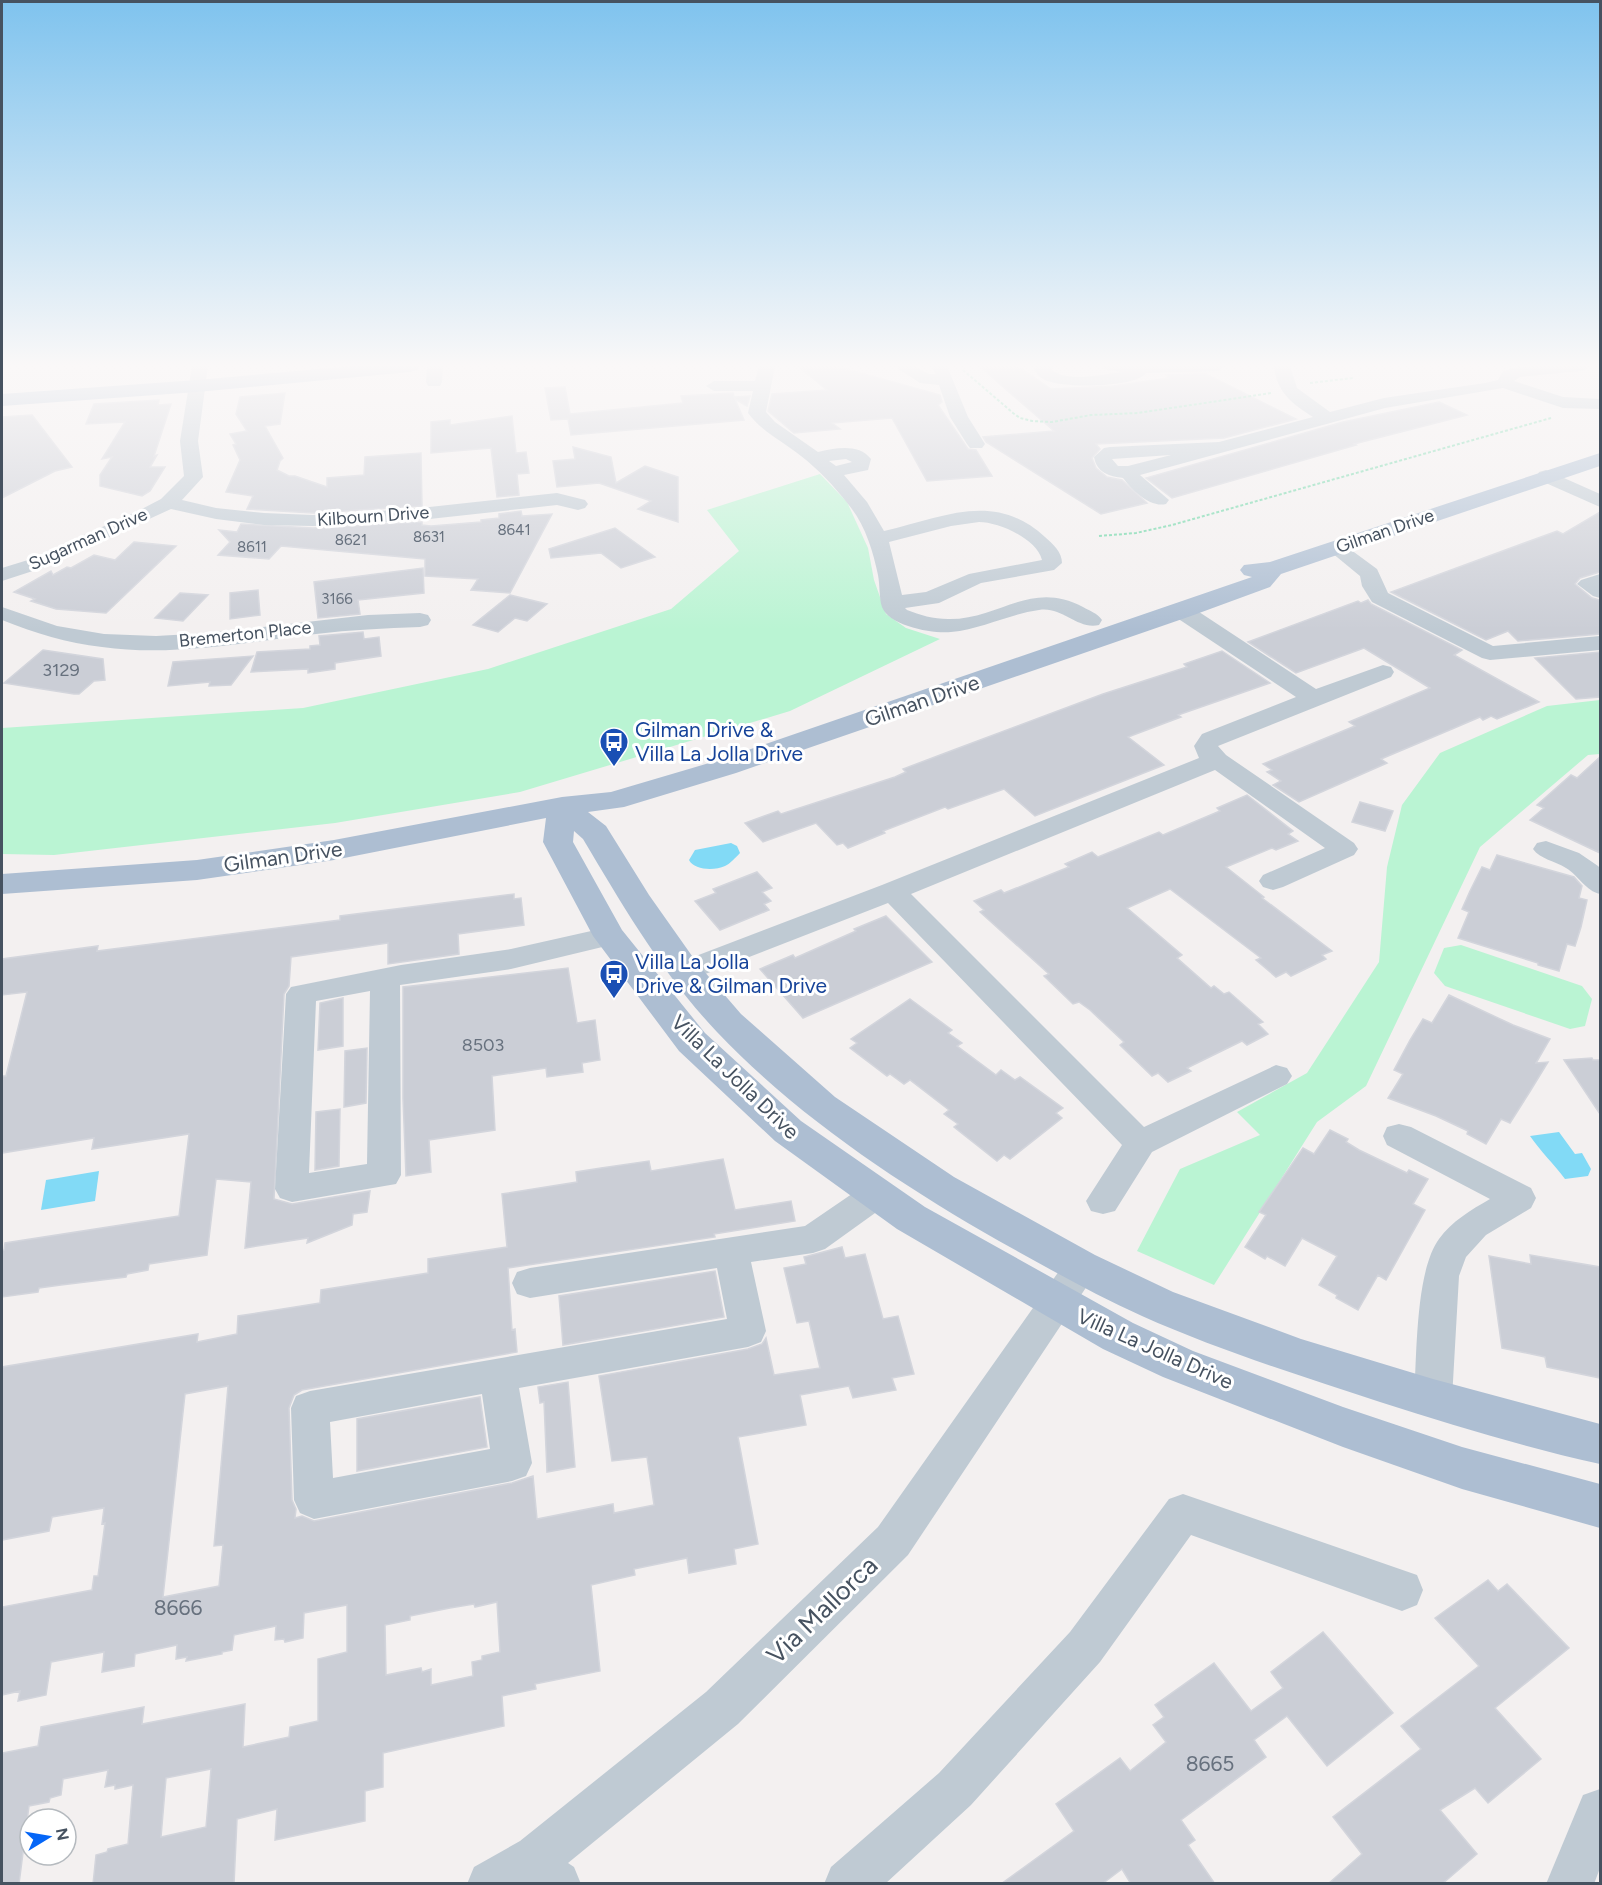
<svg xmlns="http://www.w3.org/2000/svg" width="1602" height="1885" viewBox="0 0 1602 1885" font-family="Figtree,sans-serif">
<rect width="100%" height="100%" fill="#f3f0f0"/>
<g fill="#baf4d3">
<path d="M820,474L847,502L868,548L874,580L886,614L906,628L940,639L790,711L520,792L335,823L54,855L2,854V728L303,708L488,669L671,609L739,551L707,510Z"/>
<path d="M1600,700V754L1588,755L1480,847L1366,1086L1317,1122L1214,1285L1137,1251L1180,1169L1260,1135L1237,1112L1307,1073L1379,962L1387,867L1402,805L1440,753L1547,706Z"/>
<path d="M1461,945L1582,986L1592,999L1585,1026L1570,1029L1445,986L1434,973L1444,948Z"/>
</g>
<g fill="#82daf6">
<path d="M731,843L737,846L740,853C736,857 730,864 725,866C714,871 694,870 689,860L695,850Z"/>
<path d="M1559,1132L1575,1154L1582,1153L1591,1169L1588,1176L1565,1179C1554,1164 1541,1152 1530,1136Z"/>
<path d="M99,1171L95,1201L41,1210L46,1180Z"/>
</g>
<g fill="#cbced6" stroke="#d3d5dc" stroke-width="1.5" fill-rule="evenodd">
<path d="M798,366H836L940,395L942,402L938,405L968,449L976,450L992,476L927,481L892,418L832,423L840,429L794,433L768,411L772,394L827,390Z"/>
<path d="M979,366H1018L1051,389L1113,386L1169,378L1166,375L1206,374L1296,419L1224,438L1096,444L1100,449L1092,458L1096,468L1107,477L1122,480L1147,503L1101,514L986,442L983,437L1054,431Z"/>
<path d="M565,387L570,414L683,403L681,396L733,393L734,397L750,396L747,406L735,399L744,420L571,435L568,419L551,420L545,388Z"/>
<path d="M285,393L280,424L265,426L283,458L280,461L277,470L289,476H295L327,487V478L364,475L365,457L421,453L422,506L313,513L247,509L253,496L226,492L240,460L233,445L236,444L230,434L247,431L236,414L240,397Z"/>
<path d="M159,400L158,405L171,404L154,456L157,455L150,467H165L150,491L142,496L100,486V475L112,457L102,459L125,422L86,424L94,404Z"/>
<path d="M1439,402L1467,415L1354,444L1356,445L1172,498L1146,478L1343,422Z"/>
<path d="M32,415L72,467L55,471L2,498V417Z"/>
<path d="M512,416L516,453L526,452L529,473L517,474L519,495L497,497L491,448L431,453V422L450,420V425Z"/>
<path d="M573,447L611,457L616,483L645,466L678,477V522L638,509L651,501L599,483L557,487L553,461L575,459Z"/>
<path d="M521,511L522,516L552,514L510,593L471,590L478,579L425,576V559L281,546L269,559L218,555L230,542L219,530L237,532L241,524L313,528L422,522V525L431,526L481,522V520L499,518V514Z"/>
<path d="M1600,512V572L1580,578L1575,584L1592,598L1600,600V634L1518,641L1508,631L1486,640L1391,592L1557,531L1563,534Z"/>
<path d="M615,528L655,557L621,568L601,553L551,558L549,549Z"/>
<path d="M134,542L176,546L106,613L56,609L31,601L35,599L14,592L51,571L53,575L67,567L71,568L94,555L115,560Z"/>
<path d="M423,568L424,593L358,600L360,614L318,618L314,582Z"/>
<path d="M258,590L260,615L230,619V593Z"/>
<path d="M180,593L208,595L183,621L155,618Z"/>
<path d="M510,595L547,604L527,621L515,618L498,632L473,625Z"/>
<path d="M1368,600L1371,604L1462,650L1454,655L1539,702L1497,719L1491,716L1483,720L1480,717L1452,729L1381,759L1387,763L1299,802L1273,785L1281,781L1267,772L1272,770L1263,764L1355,726L1349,722L1430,688L1364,648L1296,673L1248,642L1358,601L1361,603Z"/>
<path d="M363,632L364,639L379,637L381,656L335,663V669L308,673V669L251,672L257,652L310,649V646L320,645L319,636Z"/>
<path d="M43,650L103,659L105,680L94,681L79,694H74L4,683Z"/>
<path d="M1222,651L1270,683L1178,715L1181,717L1128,737L1164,765L1035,816L1004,789L948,809L945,807L883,831L885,833L848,848L843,843L837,845L816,823L763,842L745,823L778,811L781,814L895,777L906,772L903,769L956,749L1103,694L1187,667L1184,664Z"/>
<path d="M1600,652V697L1576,699L1535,658Z"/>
<path d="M253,656L231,685L209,686L210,682L168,686L173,662Z"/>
<path d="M1600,757V853L1530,820L1544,808L1537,805L1571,775L1577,778Z"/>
<path d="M1247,795L1293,831L1288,834L1298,841L1276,850L1272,848L1226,867L1264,897L1262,898L1332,951L1322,955L1326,959L1291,976L1286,972L1276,977L1256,960L1261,958L1170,889L1127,908L1182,955L1177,958L1211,988L1214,986L1224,994L1229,992L1263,1022L1258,1024L1268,1034L1247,1045L1242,1041L1187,1068L1191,1071L1168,1082L1158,1073L1152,1076L1120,1045L1124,1042L1090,1010L1079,1002L1073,1004L1044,976L1049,974L980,912L984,910L974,901L1001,890L1004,893L1069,867L1065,864L1092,852L1098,857L1159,832L1163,835L1220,811L1217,808Z"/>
<path d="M1360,802L1393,811L1385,831L1352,822Z"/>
<path d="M1497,855L1574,877L1582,886L1579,898L1587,900L1581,927L1575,946L1567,944L1559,971L1538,965V963L1458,938L1469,912L1462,909L1470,891L1482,867L1490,870Z"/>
<path d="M757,872L772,888L762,892L771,901L764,904L769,910L720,930L695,901L716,893L713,889Z"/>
<path d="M514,894V899L521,898L524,925L458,934L459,954L388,964V943L291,957L289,986L284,994L274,1199L292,1204L370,1191L367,1212L353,1214L352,1225L307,1243L308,1238L245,1248L251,1182L216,1179L207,1255L149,1264L148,1270L127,1274L126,1277L61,1285L39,1288L38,1292L2,1297V1250H4L5,1243L179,1216L189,1134L92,1149L94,1138L2,1153V1076H6L27,992L2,995V959L98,946L97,951L340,920V916Z"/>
<path d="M886,916L932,962L803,1018L760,969L793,955L795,958L856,931L854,929Z"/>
<path d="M568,968L577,1023L595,1020L600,1060L582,1063L583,1072L547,1077L546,1068L492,1076L495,1130L429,1140L431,1172L406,1176L403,1098V987Z"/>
<path d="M1449,995L1513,1025L1550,1039L1536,1063L1548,1062L1529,1093L1510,1123L1501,1119L1486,1144L1467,1134L1468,1131L1436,1116L1388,1098L1403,1074L1394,1070L1410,1040L1423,1019L1432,1023Z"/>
<path d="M343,998V1046L318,1050L320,1003Z"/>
<path d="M910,999L952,1030L948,1033L962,1043L957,1046L996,1075L1001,1070L1015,1080L1020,1077L1063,1108L1056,1113L1062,1118L1010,1159L1004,1155L997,1161L954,1127L958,1124L944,1114L949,1110L910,1080L904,1084L890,1074L887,1076L850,1048L857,1043L851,1039Z"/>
<path d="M367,1048L366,1103L344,1107L345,1051Z"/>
<path d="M1592,1058L1593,1060H1600V1114L1564,1060Z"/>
<path d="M340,1109L339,1166L315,1170L316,1112Z"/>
<path d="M1330,1130L1348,1139L1346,1142L1359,1150L1407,1173L1409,1170L1428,1179L1413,1204L1425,1210L1405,1246L1386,1280L1378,1275L1358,1310L1336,1298L1337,1295L1319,1285L1337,1256L1302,1238L1285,1266L1267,1256L1265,1259L1245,1247L1266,1215L1259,1212L1303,1148L1314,1154Z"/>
<path d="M723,1159L735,1210L791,1201L795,1221L714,1234L715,1237L508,1268L512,1330L515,1329L517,1352L302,1390L294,1395L289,1408L292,1500L296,1509L295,1518L302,1516L314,1521L512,1483L533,1476L537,1519L613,1504L614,1513L654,1505L647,1457L612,1461L599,1376L748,1349L762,1344L766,1338L774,1375L820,1368L809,1321L797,1323L784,1268L806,1264L804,1257L842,1247L845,1258L865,1254L883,1319L898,1316L914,1374L892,1378L896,1390L853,1398L849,1386L800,1395L806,1425L738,1437L758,1544L734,1549L736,1564L689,1573L687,1558L634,1569L635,1575L591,1585L600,1671L535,1684L536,1689L502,1696L504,1726L383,1753V1787L365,1791V1821L275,1840L277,1809L237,1819L234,1884H93L96,1855L107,1852L108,1849L128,1844L133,1785L115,1789V1785L105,1787L108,1770L63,1779L61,1795L50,1798L49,1802L29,1806L19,1884H2V1753L38,1746L41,1727L144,1707L142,1724L245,1704L243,1747L289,1737L290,1727L318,1721V1659L347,1652V1605L304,1613L303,1638L285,1642L284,1639L275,1640L276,1626L234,1635L232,1650L222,1652V1654L186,1661L187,1657L176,1659L177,1645L135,1654L134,1666L102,1672L104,1652L51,1662L46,1695L18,1701L20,1691L2,1695V1607L92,1590L94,1576H98L105,1523L102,1524L104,1508L52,1517L49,1531L2,1540V1367L198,1334L197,1342L237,1334L238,1316L320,1303L321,1290L428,1273V1259L507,1247L502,1194L577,1182L576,1172L601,1168L649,1161L651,1171ZM228,1386L214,1546L223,1545L219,1586L163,1597L185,1394ZM497,1602L500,1652L482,1656V1660L472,1662L473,1676L431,1685V1669L422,1672L421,1668L386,1675L385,1625L410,1620V1616L450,1608L474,1604L475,1607ZM211,1769L206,1827L161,1837L166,1778Z"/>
<path d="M1530,1255L1600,1267V1378L1547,1367L1545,1357L1502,1348L1489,1256L1531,1264Z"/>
<path d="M715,1271L724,1317L563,1345L559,1296Z"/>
<path d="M568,1382L575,1467L547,1472L544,1402L540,1403L538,1387Z"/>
<path d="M480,1397L487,1447L357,1471V1419Z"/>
<path d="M1488,1580L1498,1591L1507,1584L1569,1648L1495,1708L1541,1759L1488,1803L1475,1788L1440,1810L1477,1854L1442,1884H1328L1362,1854L1333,1817L1421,1749L1401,1726L1479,1666L1435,1618Z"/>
<path d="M1323,1632L1393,1713L1327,1766L1287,1716L1254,1740L1266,1757L1181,1820L1195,1840L1188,1845L1215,1884H1131L1122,1869L1102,1884H1001L1074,1831L1056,1804L1120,1758L1130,1771L1166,1742L1153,1725L1164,1717L1155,1705L1214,1663L1251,1711L1283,1688L1271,1672Z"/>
</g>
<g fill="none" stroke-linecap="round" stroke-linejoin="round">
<g stroke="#6ed6a7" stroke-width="2" stroke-dasharray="3 2" stroke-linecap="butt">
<path d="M963,370L1013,413L1020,418L1032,421L1052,422L1091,415L1138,413L1271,393"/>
<path d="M1310,383L1353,378"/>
<path d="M1099,536L1136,533L1172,525L1551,418"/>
</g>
<g fill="#bfcad3" fill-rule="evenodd">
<path d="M192,366H208L198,441L203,477L182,500L216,508L264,513L313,515L411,509L557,493L585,500L588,504L585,508L578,510L557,505L411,521L313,526L264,525L216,519L171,509L42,568L2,581V568L28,560L138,511L161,499L184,476L180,441Z"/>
<path d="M427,366H443L442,382L440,386H428L426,382Z"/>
<path d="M759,366H775L766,412L775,422L818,452C835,448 859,443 871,459L868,470L844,475L867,502L884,531C942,518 994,490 1045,537C1053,544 1062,552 1062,563L1054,570L981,583L939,603L905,608L907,610C920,615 933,619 948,619C998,620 1031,579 1083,607C1090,611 1097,613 1102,620L1099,625C1077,630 1062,606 1039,610C1009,614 982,629 951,632C933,634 889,626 882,607C879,598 880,585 878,575C873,551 865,524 848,504C834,486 819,470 801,456C783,441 762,432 748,413L753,391H714L706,386L714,381H755ZM846,459L852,462L836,466L829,461ZM979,522C999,522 1037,539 1042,560L969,574L926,592L902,595L889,542L951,526Z"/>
<path d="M894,366H914L929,374H936L931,366H947L968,417L985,444L982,448H970L967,444L950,417L939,385L920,383Z"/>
<path d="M1036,366H1054L1052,370C1069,383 1102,374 1123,372L1103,369L1101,366H1225L1217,371L1146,373C1136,388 1059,389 1043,379C1039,377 1036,373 1034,369Z"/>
<path d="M1274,366H1290L1297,388L1330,412L1384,398L1485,383L1498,380L1503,371L1517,367L1589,366L1587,369L1581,371L1520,377L1514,381L1563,397L1600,399V409L1563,408L1503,388L1385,408L1140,475L1169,500L1166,504C1150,508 1132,490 1123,478C1109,476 1097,473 1094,457L1104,448L1110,447L1219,442L1313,417C1292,404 1276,391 1274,366ZM1171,455L1128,466H1118L1112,459Z"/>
<path d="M1546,470L1600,494V507L1539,480L1537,476L1539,472Z"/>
<path d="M1336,542L1343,544L1377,569L1388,593L1493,646L1600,636V650L1490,660L1482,658L1372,602L1362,586L1360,576L1326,548L1329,544Z"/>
<path d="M1600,574V598L1593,596L1577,584L1581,580Z"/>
<path d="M1182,605L1190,606L1316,689L1383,665L1391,667L1394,672L1391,677L1218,746L1226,755L1354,843L1358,849L1354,855L1283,887L1273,890L1263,887L1259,881L1263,875L1325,848L1215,770L911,894L1144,1127L1276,1065L1287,1068L1292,1076L1287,1084L1152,1152L1115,1211L1103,1214L1091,1211L1086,1201L1122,1145L888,903L695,978L685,981L675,978L670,971L675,964L882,885L1199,758L1194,746L1202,734L1296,697L1174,616L1171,611L1174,606Z"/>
<path d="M2,607L57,626L104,634L156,636L209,633L368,615L420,613L428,615L431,620L428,625L420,627C385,628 350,630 316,634C246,642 173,657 102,647C67,643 35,633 2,620Z"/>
<path d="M1546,841L1579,853L1598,866L1600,868V894C1586,891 1579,876 1566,868C1555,861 1540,859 1533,849L1537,843Z"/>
<path d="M609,927L619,929L623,936L619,943L511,969L400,985L401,1175L396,1184L292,1202L280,1198L275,1189L286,994L291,987L401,965L511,949ZM370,991L367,1164L309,1173L316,1001Z"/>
<path d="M1399,1124L1411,1127L1531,1188L1536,1198L1531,1208L1486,1235L1466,1257L1459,1276L1452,1399L1446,1411L1433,1416L1420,1411L1414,1399C1417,1357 1415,1272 1439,1239C1452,1221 1471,1210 1490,1199L1387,1145L1383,1136L1387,1127Z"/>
<path d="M877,1181L889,1185L894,1194L889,1203L825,1249L813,1253L751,1262L766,1331L761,1342L748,1347L519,1388L532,1463L526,1476L512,1481L314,1519L300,1513L294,1500L291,1408L296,1396L310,1391L727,1319L717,1268L530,1298L517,1294L512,1283L517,1272L530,1268L805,1226L865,1185ZM482,1394L490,1449L333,1478L330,1422Z"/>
<path d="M1081,1252L1093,1257L1099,1267L1093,1277L908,1555L738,1724L568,1863L574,1867L581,1884H467L474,1867L520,1841L706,1692L878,1527L1069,1257Z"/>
<path d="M1183,1494L1417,1575L1423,1590L1417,1605L1402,1611L1191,1535L1100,1662L971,1805L885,1884H824L831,1867L939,1773L1070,1632L1169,1499Z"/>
<path d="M1600,1789V1868L1594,1884H1546L1583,1795Z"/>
</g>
<g fill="#adbed2" fill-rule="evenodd">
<path d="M352,366H420L417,370L410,372L197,392L2,406V394L197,380Z"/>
<path d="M1600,453V466L1281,574L1270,587L1191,616L736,773L624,807L588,812L606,826L649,895L697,963L741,1014L835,1097L954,1177L1095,1255L1173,1292L1301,1339L1433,1379L1600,1424V1464C1527,1448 1453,1425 1380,1402C1301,1376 1218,1350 1142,1316C1093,1294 1046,1267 999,1241C898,1183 798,1117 717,1032C663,975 623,906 583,839L574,831L573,842L622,930L705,1033L801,1121L925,1207L1133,1323L1193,1351L1343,1407L1462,1447L1600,1484V1528L1462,1489L1343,1447L1163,1377L1103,1349L897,1229L775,1141L679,1051L593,936L543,842L546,818L334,860L197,880L2,894V874L197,860L334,840L562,797L611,792L716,761L1252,577L1244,575L1240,570L1244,565L1270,562Z"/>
</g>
</g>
<linearGradient id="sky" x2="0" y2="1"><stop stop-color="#7fc3ee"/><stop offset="0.58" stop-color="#faf8f8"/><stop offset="1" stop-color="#faf8f8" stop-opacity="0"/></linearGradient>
<rect width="1602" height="630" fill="url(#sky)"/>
<defs>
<g id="bus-pin" transform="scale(1.5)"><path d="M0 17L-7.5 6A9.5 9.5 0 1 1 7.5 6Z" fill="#1a4fb4" stroke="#fff"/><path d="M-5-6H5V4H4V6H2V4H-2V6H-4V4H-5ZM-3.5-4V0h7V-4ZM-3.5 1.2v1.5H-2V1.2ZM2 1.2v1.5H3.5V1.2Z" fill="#fff"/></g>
</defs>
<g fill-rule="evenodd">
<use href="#bus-pin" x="614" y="742"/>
<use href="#bus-pin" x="614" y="974"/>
</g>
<g text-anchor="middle" stroke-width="6" stroke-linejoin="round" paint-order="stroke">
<g font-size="15" fill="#67717e">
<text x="514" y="535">8641</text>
<text x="429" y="542">8631</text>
<text x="351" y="545">8621</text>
<text x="252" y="552">8611</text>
<text x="337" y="604">3166</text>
</g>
<g font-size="18" fill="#465260" stroke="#fff">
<text transform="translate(373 516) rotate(-4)" y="6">Kilbourn Drive</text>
<text transform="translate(1385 531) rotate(-19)" y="6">Gilman Drive</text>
<text transform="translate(88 539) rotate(-24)" y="6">Sugarman Drive</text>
<text transform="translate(245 634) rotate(-6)" y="6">Bremerton Place</text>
</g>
<g font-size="18" fill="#67717e">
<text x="61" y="676">3129</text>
<text x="483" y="1051">8503</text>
</g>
<g font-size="21" fill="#465260" stroke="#fff">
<text transform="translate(922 701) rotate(-19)" y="7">Gilman Drive</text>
<text transform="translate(283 857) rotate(-8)" y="7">Gilman Drive</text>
<text transform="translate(735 1077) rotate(44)" y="7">Villa La Jolla Drive</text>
<text transform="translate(1155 1349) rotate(24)" y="7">Villa La Jolla Drive</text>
</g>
<g font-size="21" fill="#164399" stroke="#fff" text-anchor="start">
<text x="635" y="737">Gilman Drive &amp;<tspan x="635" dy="24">Villa La Jolla Drive</tspan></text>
<text x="635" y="969">Villa La Jolla<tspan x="635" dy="24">Drive &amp; Gilman Drive</tspan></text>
</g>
<g font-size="21" fill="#67717e">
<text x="178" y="1615">8666</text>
<text x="1210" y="1771">8665</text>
</g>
<g font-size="26" fill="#465260" stroke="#fff">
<text transform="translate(822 1610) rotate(-44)" y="9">Via Mallorca</text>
</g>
</g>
<rect width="1602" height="1885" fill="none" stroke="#465260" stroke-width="6"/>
<g transform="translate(48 1837) rotate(79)"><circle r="28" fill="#ffffff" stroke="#b5babf" stroke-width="1.5"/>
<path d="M0-4.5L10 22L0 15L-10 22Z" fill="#0566f7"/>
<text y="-9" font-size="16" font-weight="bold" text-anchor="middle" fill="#465260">N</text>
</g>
</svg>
